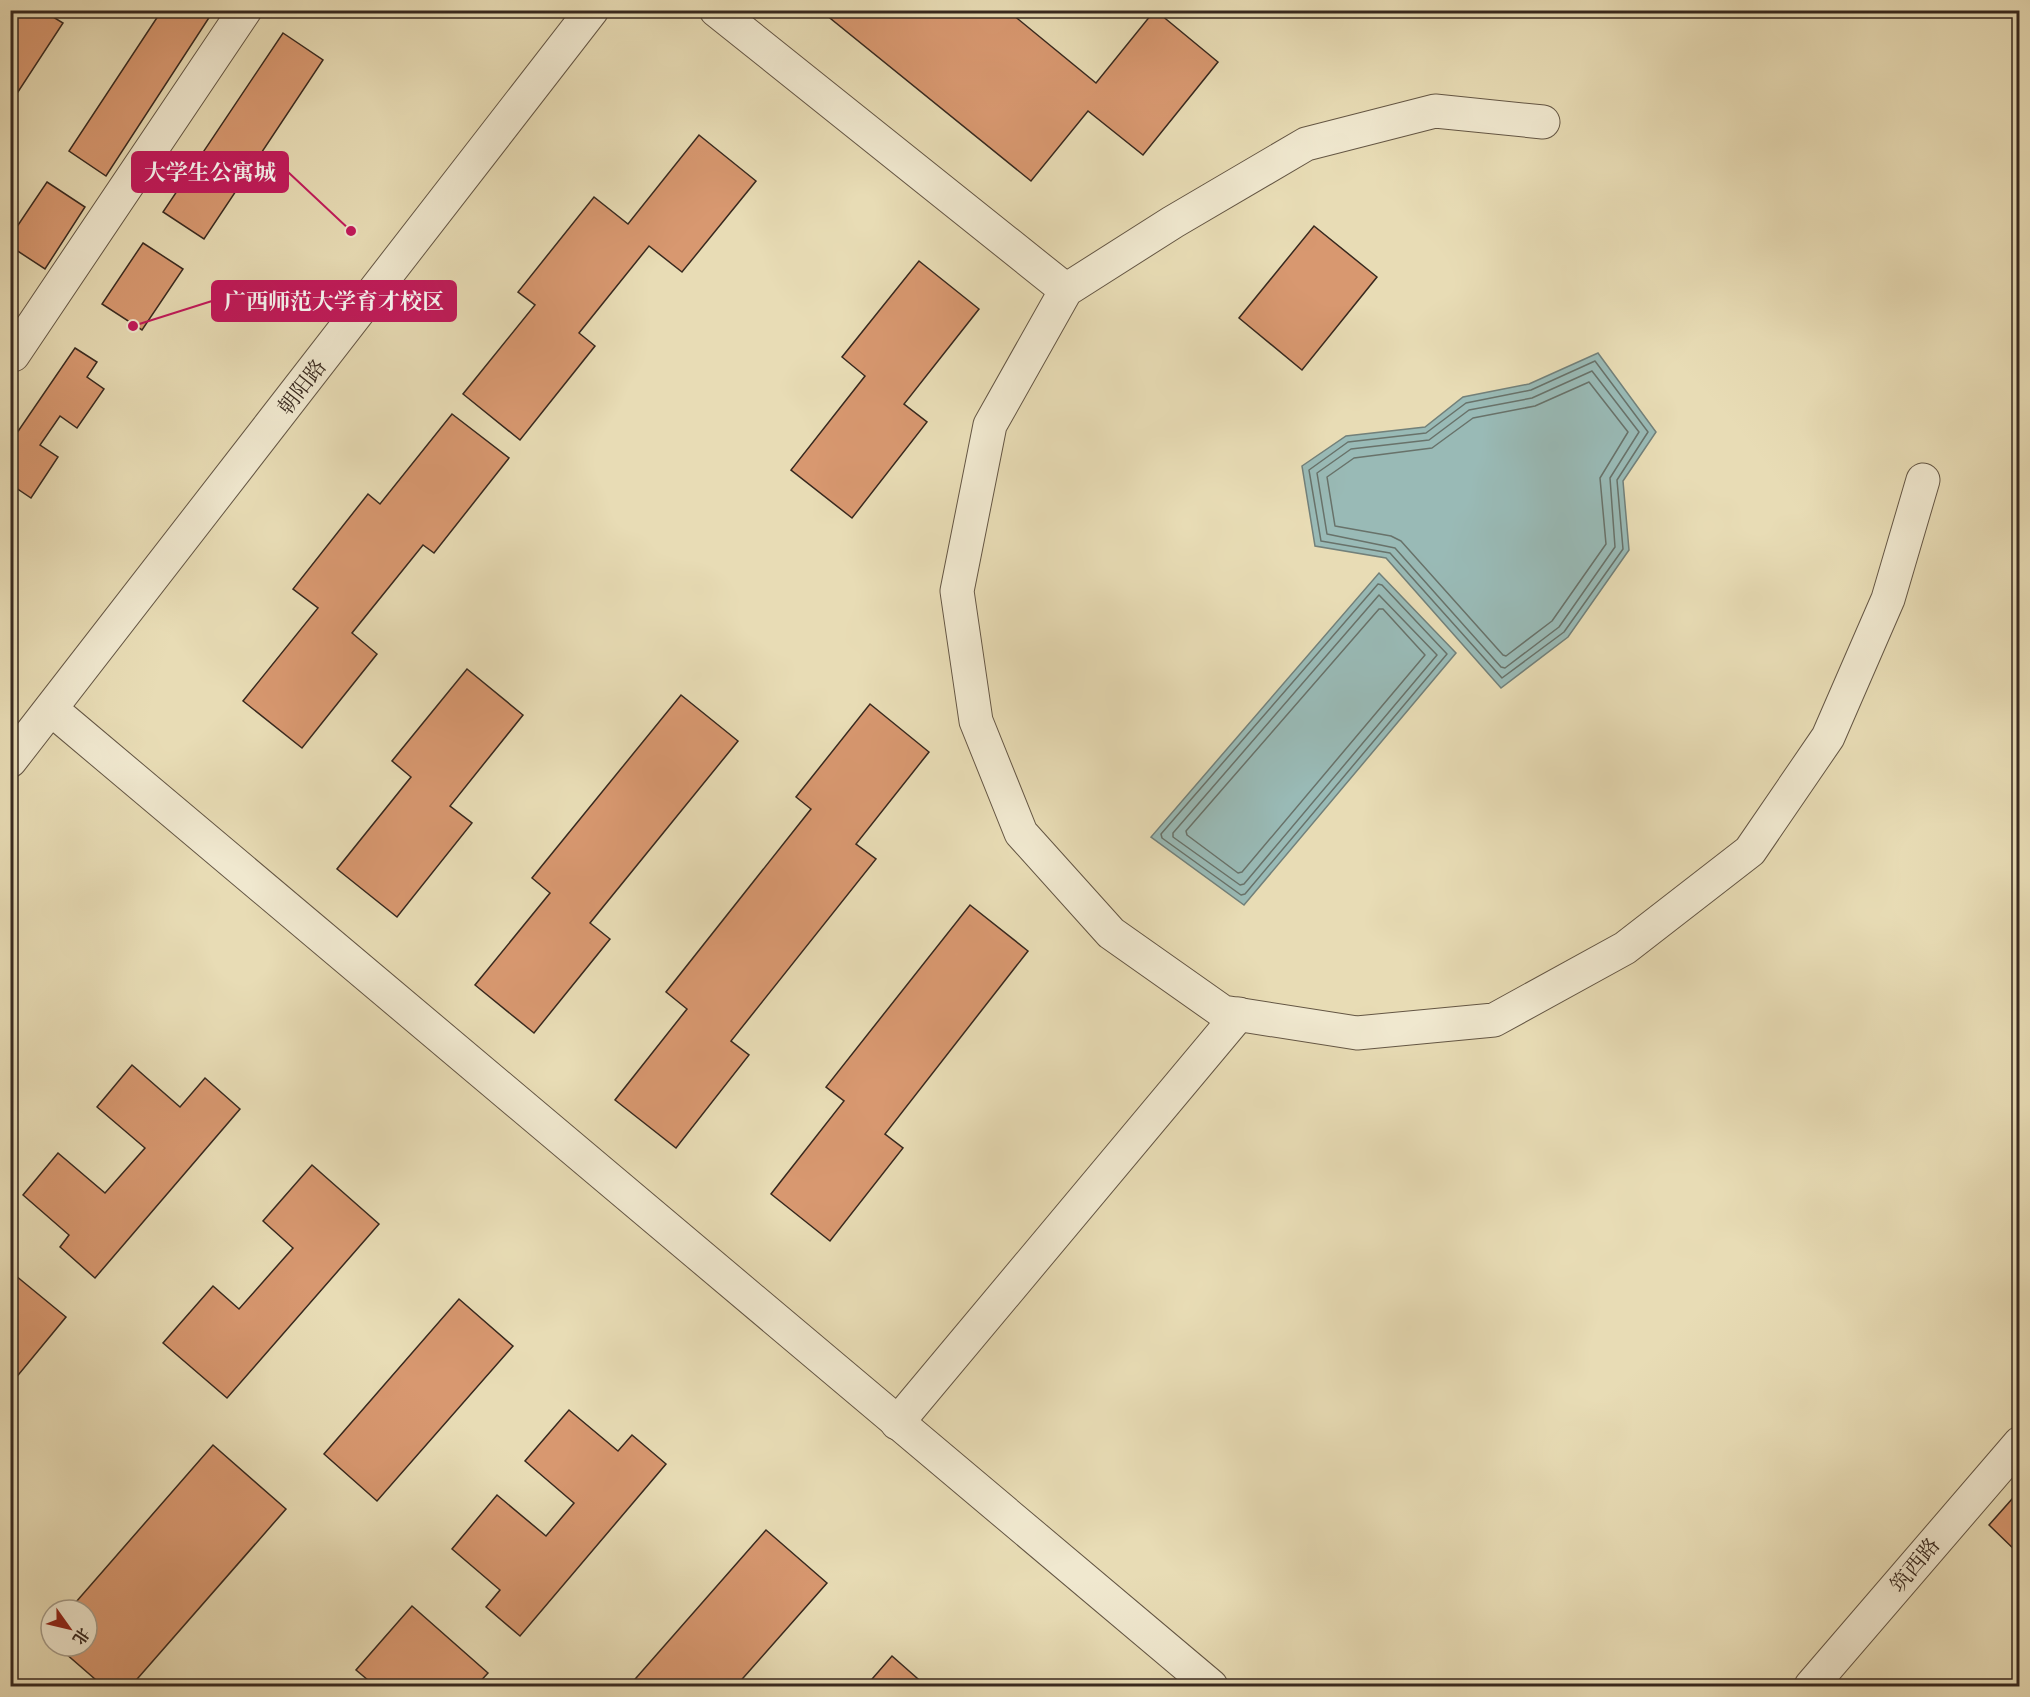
<svg xmlns="http://www.w3.org/2000/svg" width="2030" height="1697" viewBox="0 0 2030 1697" font-family="'IM FELL DW Pica','Noto Serif SC',serif">
<rect width="100%" height="100%" fill="#e8dcb5"/>
<filter id="stains"><feTurbulence type="fractalNoise" baseFrequency=".00333" numOctaves="4"/><feColorMatrix values="0 0 0 0 .2 0 0 0 0 .09 0 0 0 0 .02 0 0 0 .5 -.17"/></filter>
<radialGradient id="worn" r=".72"><stop offset=".6" stop-color="#630" stop-opacity="0"/><stop offset="1" stop-color="#630" stop-opacity=".3"/></radialGradient>
<g fill="#99bab6" stroke="#72807a" stroke-width="1.5">
<path d="M1598,353L1656,432L1623,481L1629,550L1568,637L1501,688L1386,558L1315,546L1302,466L1346,436L1425,427L1463,397L1529,384Z"/>
<path d="M1379,573L1456,653L1244,905L1151,837Z"/>
</g>
<g fill="none" stroke-linecap="round" stroke-linejoin="round">
<g stroke="#68726a" stroke-width="1.5">
<path d="M1595,361L1648,432L1617,480L1623,549L1564,632L1502,678L1390,553L1321,541L1309,470L1348,442L1426,433L1466,403L1531,390Z"/>
<path d="M1592,371L1639,432L1610,478L1615,547L1559,627L1505,668L1501,667L1395,548L1327,534L1317,473L1351,449L1429,440L1469,410L1532,398Z"/>
<path d="M1589,382L1628,432L1600,478L1606,544L1552,621L1506,656L1503,655L1401,541L1391,536L1335,526L1327,477L1354,458L1432,448L1473,418L1535,406Z"/>
<path d="M1378,584L1382,585L1447,654L1245,894L1241,895L1162,838L1161,834Z"/>
<path d="M1379,595L1437,655L1244,884L1240,885L1173,837V833Z"/>
<path d="M1379,609H1383L1425,655L1242,872L1238,873L1187,835L1186,831Z"/>
</g>
</g>
<g fill="#d89870" stroke="#38291f" stroke-width="1.5">
<path d="M21,10H57L53,17L63,23L16,95L10,91V27Z"/>
<path d="M162,10H214L106,176L69,151Z"/>
<path d="M820,10H1007L1096,83L1155,10L1218,62L1143,155L1088,111L1031,181Z"/>
<path d="M283,33L323,60L204,239L163,212Z"/>
<path d="M699,135L756,181L682,272L649,246L579,333L595,346L520,440L463,394L535,305L518,292L594,197L628,224Z"/>
<path d="M47,182L85,207L45,269L10,246V237Z"/>
<path d="M1314,226L1377,277L1302,370L1239,318Z"/>
<path d="M143,243L183,269L142,330L102,304Z"/>
<path d="M919,261L979,309L904,404L927,422L852,518L791,470L865,376L842,357Z"/>
<path d="M75,348L97,362L87,377L104,389L77,428L60,416L40,445L58,457L31,498L13,486L10,489V443Z"/>
<path d="M452,414L509,458L434,553L423,545L352,633L377,654L302,748L243,701L318,608L293,589L368,494L380,504Z"/>
<path d="M467,669L523,715L450,806L472,823L397,917L337,869L411,777L392,761Z"/>
<path d="M681,695L738,741L590,923L610,939L534,1033L475,985L550,893L532,878Z"/>
<path d="M870,704L929,752L856,844L876,859L731,1041L749,1055L676,1148L615,1100L687,1009L666,992L811,809L796,797Z"/>
<path d="M970,905L1028,951L885,1134L903,1148L830,1241L771,1194L844,1101L826,1087Z"/>
<path d="M132,1065L180,1107L205,1078L240,1109L95,1278L60,1247L69,1235L23,1195L58,1153L105,1193L145,1148L97,1107Z"/>
<path d="M312,1165L379,1224L227,1398L163,1343L213,1286L239,1309L293,1248L263,1221Z"/>
<path d="M10,1271L66,1317L10,1385Z"/>
<path d="M459,1299L513,1346L377,1501L324,1454Z"/>
<path d="M569,1410L618,1451L632,1435L666,1464L520,1636L486,1607L500,1590L452,1549L497,1495L546,1536L574,1503L525,1461Z"/>
<path d="M213,1445L286,1509L131,1686H103L57,1646H87V1610H69Z"/>
<path d="M2020,1490V1555L1989,1525Z"/>
<path d="M766,1530L827,1583L736,1686H629Z"/>
<path d="M412,1606L488,1673L476,1686H375L356,1670Z"/>
<path d="M892,1656L926,1686H866Z"/>
</g>
<g fill="none" stroke-linecap="round" stroke-linejoin="round">
<g stroke="#645644" stroke-width="35">
<g id="minor">
<path d="M716,10L1066,290"/>
<path d="M1543,122L1435,111L1306,144L1173,222L1066,290L990,425L957,591L976,721L1021,833L1111,933L1223,1012L1357,1033L1494,1020L1625,948L1750,851L1828,737L1888,599L1923,480"/>
<path d="M10,353L13,355L245,10"/>
<path d="M51,709L1211,1686"/>
<path d="M10,761L592,10"/>
<path d="M897,1423L1239,1014"/>
<path d="M1811,1686L2020,1443"/>
</g>
</g>
<use href="#minor" stroke="#f0e8cf" stroke-width="33"/>
</g>
<g text-anchor="middle" stroke-width="6" stroke-linejoin="round" paint-order="stroke">
<g font-size="21" fill="#38291f" stroke="#f0e8cf">
<text transform="translate(302 387) rotate(-52)" y="7">朝阳路</text>
<text transform="translate(1915 1565) rotate(-50)" y="7">筑西路</text>
</g>
</g>
<path fill="none" stroke="#c2185b" stroke-width="2" d="M351 231L288 172M133 326L212 301"/>
<g fill="#c2185b" stroke="#f0e8cf" stroke-width="2">
<circle cx="351" cy="231" r="6"/>
<circle cx="133" cy="326" r="6"/>
</g>
<g fill="#c2185b" stroke="#c2185b" stroke-width="2">
<rect x="132" y="152" width="156" height="40" rx="6"/>
<rect x="212" y="281" width="244" height="40" rx="6"/>
</g>
<g font-size="22" text-anchor="middle" font-weight="bold" fill="#fff">
<text x="210" y="180">大学生公寓城</text>
<text x="334" y="309">广西师范大学育才校区</text>
</g>
<rect width="2030" height="1697" fill="none" stroke="#e8dcb5" stroke-width="36"/>
<rect x="12" y="12" width="2006" height="1673" fill="none" stroke="#38291f" stroke-width="3"/>
<rect x="18" y="18" width="1994" height="1661" fill="none" stroke="#38291f" stroke-width="1.5"/>
<g transform="translate(69 1628) rotate(124)"><circle r="28" fill="#f0e8cf" stroke="#a69c89" stroke-width="1.5"/>
<path d="M0-4.5L10 22L0 15L-10 22Z" fill="#8f2418"/>
<text y="-9" font-size="16" font-weight="bold" text-anchor="middle" fill="#38291f">北</text>
</g>
<rect width="100%" height="100%" filter="url(#stains)"/>
<rect width="100%" height="100%" fill="url(#worn)"/>
</svg>
